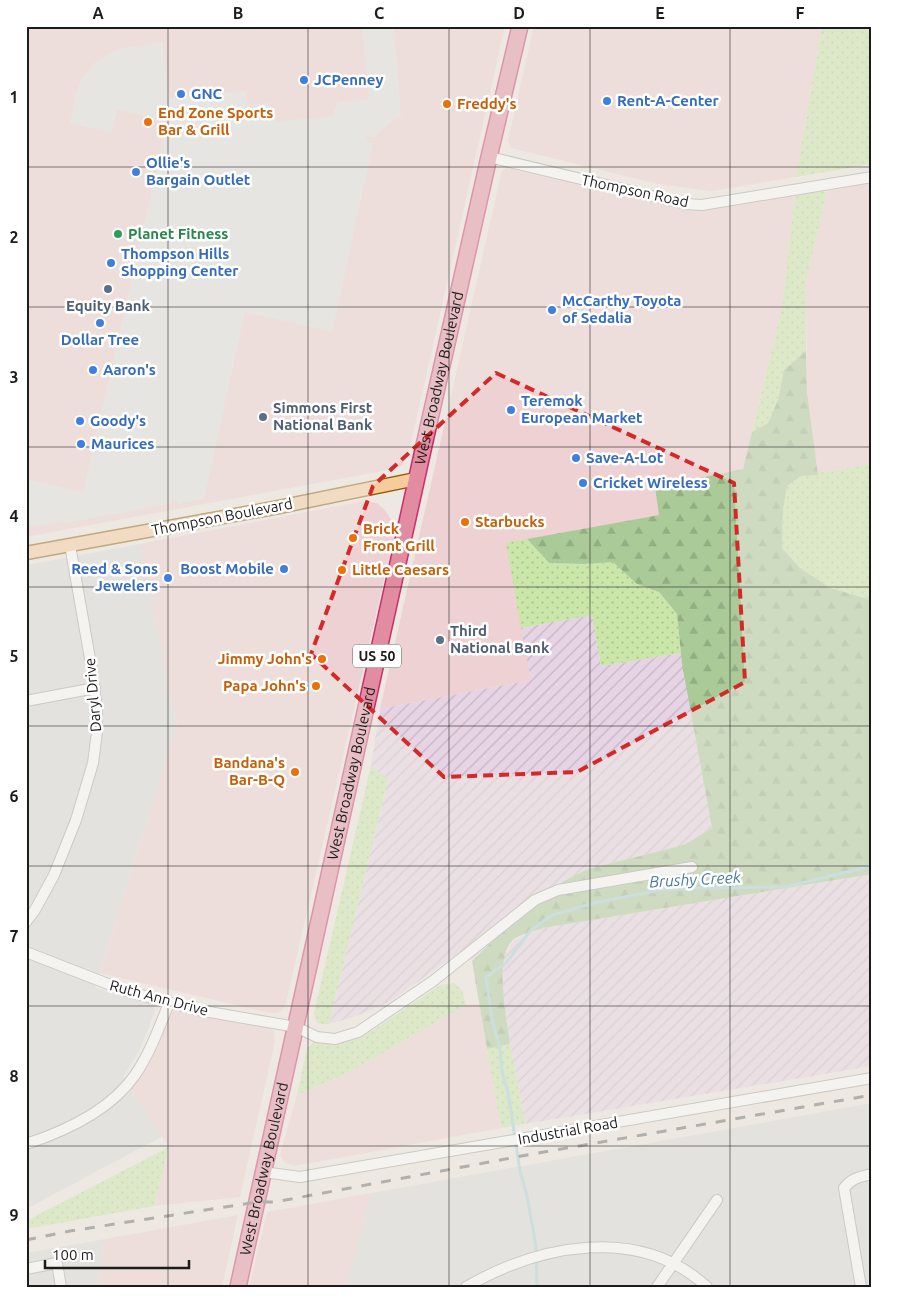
<svg xmlns="http://www.w3.org/2000/svg" width="898" height="1313" viewBox="0 0 898 1313" font-family="Ubuntu,sans-serif">
<defs>
<pattern id="industrial-furrows" width="10" height="10" patternUnits="userSpaceOnUse" patternTransform="scale(1.25)"><rect width="10" height="10" fill="#e6d4e4"/><path d="M-1 1l2-2M0 10L10 0M9 11l2-2" fill="none" stroke="#c5b5c3"/></pattern>
<pattern id="grass-dots" width="8" height="8" patternUnits="userSpaceOnUse" patternTransform="scale(1.25)"><rect width="8" height="8" fill="#cae6a9"/><path d="M2 2h.1M6 6h.1" fill="none" stroke="#adc591" stroke-width="1.8" stroke-linecap="round"/></pattern>
<pattern id="forest-firs" width="22" height="20" patternUnits="userSpaceOnUse" patternTransform="scale(1.25)"><rect width="22" height="20" fill="#aacb98"/><path d="M5 1l3.5 6h-7zM16 11l3.5 6h-7z" fill="#92ae82"/></pattern>
</defs>
<rect width="100%" height="100%" fill="#ede9e2"/>
<g fill="#dad9d9">
<path d="M140,544L177,725L95,988L153,1004L155,1011L140,1049L123,1077L163,1136L26,1209V565Z"/>
<path d="M872,1103V1287H346L371,1193Z"/>
<path d="M105,1239L98,1287H26V1253Z"/>
</g>
<g fill="#eed1d2">
<path d="M26,26H505L408,456L401,466L383,471L26,537Z"/>
<path d="M534,26H822L796,177L713,191L702,190L658,184L511,148L508,140Z"/>
<path d="M507,168L670,202L691,204L795,194L782,307L743,469L655,487L660,515L507,543L531,680L380,709L502,170Z"/>
<path d="M872,183V464L818,475L807,392L806,281L827,191Z"/>
<path d="M364,501L377,503L385,510L392,521L394,536L285,1007L278,1013H270L100,973L177,725L140,544Z"/>
<path d="M479,1004L501,1128L295,1166L285,1163L280,1155L297,1095L346,1074L466,1005Z"/>
<path d="M175,1007L270,1027L274,1032L275,1041L240,1197L154,1206L169,1147L130,1088L145,1069L160,1039L168,1012Z"/>
<path d="M371,1193L346,1287H249L267,1212Z"/>
<path d="M238,1215L222,1287H98L105,1239Z"/>
</g>
<g fill="url(#industrial-furrows)">
<path d="M592,615L601,666L681,653L712,828L684,845L589,869L564,881L525,910L472,961L461,951L391,1001L357,1016L329,1024L388,780L371,765L380,709L531,680L521,628Z"/>
<path d="M872,874V1066L525,1124L510,1044L502,988L504,956L514,940L543,928Z"/>
</g>
<g fill="url(#grass-dots)">
<path d="M822,26H872V164L796,177Z"/>
<path d="M827,191L806,281V351L784,370L778,400L768,423L752,432L782,307L795,194Z"/>
<path d="M872,464V600L830,588L799,567L782,548L783,510L787,486L801,476Z"/>
<path d="M527,539L549,563L584,564L613,561L642,586L659,592L677,614L681,653L601,666L592,615L521,628L506,543Z"/>
<path d="M371,765L388,779L329,1024H319L315,1019L314,1013Z"/>
<path d="M454,983L462,990L466,1005L346,1074L297,1095L307,1048L315,1041L352,1037L373,1030L440,985Z"/>
<path d="M510,1044L525,1124L501,1128L487,1049Z"/>
<path d="M169,1147L154,1206L26,1229V1221Z"/>
</g>
<path fill="url(#forest-firs)" d="M806,351L807,392L818,475L801,476L787,486L783,510L782,548L799,567L830,588L872,600V874L543,928C534,931 522,934 514,939C493,956 507,1020 510,1044L487,1049L472,961L525,910L564,881L588,869L684,845L712,828L682,664L677,614L659,592L637,584L613,562L584,564L549,563L527,539L659,515L655,487L743,469L752,432L768,423L778,400L784,370Z"/>
<path fill="#e0e0e0" d="M362,26H394L401,118L393,120L375,137L367,136L366,139L367,142L373,144L332,332L245,312L204,499L179,504L172,497L173,503L82,520L26,527V479L83,492L168,121L117,109L112,133L70,123L75,98L81,80L94,63L117,49L163,42L169,98L246,91L247,105L268,103L277,122L332,116L338,102L369,99Z"/>
<g fill="none" stroke-linecap="round" stroke-linejoin="round">
<path stroke="#a4d0d9" stroke-width="3" d="M537,1287L536,1246L527,1196L520,1171L508,1092L502,1072L500,1048L492,1020L486,977L506,963L530,931L552,915L598,902L661,890L712,888L785,887L872,866"/>
<g stroke="#a3a3a3" stroke-width="12">
<g id="minor">
<path d="M489,157L686,204L702,205L872,177"/>
<path d="M26,701L95,688"/>
<path d="M26,922L35,910L54,875L76,820L93,763L97,732V709L92,670L70,545"/>
<path d="M26,952L126,991L198,1010L296,1027L317,1037L335,1039L358,1032L433,981L535,900L558,890L692,867"/>
<path d="M26,1144C66,1131 110,1111 135,1075C150,1053 159,1028 169,1003"/>
<path d="M263,1172L300,1177L872,1078"/>
<path d="M26,1269L57,1263L61,1287"/>
<path d="M466,1287C539,1245 639,1224 707,1287"/>
<path d="M657,1287L717,1200"/>
<path d="M861,1287L844,1188C852,1178 859,1177 872,1174"/>
</g>
</g>
<g stroke="#8e5906" stroke-width="15">
<path id="major" d="M26,553L279,507L416,479"/>
</g>
<g stroke="#cf2b6d" stroke-width="18">
<g id="highway">
<path id="s1" d="M238,1287L423,450L489,157L520,26"/>
</g>
</g>
<use href="#minor" stroke="#fff" stroke-width="10"/>
<use href="#major" stroke="#f7cb9c" stroke-width="12"/>
<use href="#highway" stroke="#e28ca1" stroke-width="15"/>
<path stroke="#6a6a6a" stroke-width="3" stroke-dasharray="10 10" stroke-linecap="butt" d="M26,1240L70,1231L257,1202H275L527,1155L872,1095"/>
</g>
<path d="M0 0H898V1313H0ZM496,373L734,483L745,682L577,772L444,777L311,654L373,486Z" fill="#ede9e2" fill-opacity=".55" fill-rule="evenodd"/>
<path fill="none" stroke="#d62828" stroke-width="4" stroke-dasharray="10 6" stroke-linejoin="round" d="M496,373L734,483L745,682L577,772L444,777L311,654L373,486Z"/>
<path fill="none" stroke="#1c1c1c" stroke-width="1" stroke-opacity="0.55" d="M168,26V1287M308,26V1287M449,26V1287M590,26V1287M730,26V1287M26,167H872M26,307H872M26,447H872M26,587H872M26,726H872M26,866H872M26,1006H872M26,1146H872"/>
<g fill="#3f7fe0" stroke="#fff" stroke-width="2">
<circle cx="304" cy="80" r="5"/>
<circle cx="181" cy="94" r="5"/>
<circle cx="607" cy="101" r="5"/>
<circle cx="136" cy="172" r="5"/>
<circle cx="111" cy="263" r="5"/>
<circle cx="552" cy="310" r="5"/>
<circle cx="100" cy="323" r="5"/>
<circle cx="93" cy="370" r="5"/>
<circle cx="511" cy="410" r="5"/>
<circle cx="80" cy="421" r="5"/>
<circle cx="81" cy="444" r="5"/>
<circle cx="576" cy="458" r="5"/>
<circle cx="583" cy="483" r="5"/>
<circle cx="284" cy="569" r="5"/>
<circle cx="168" cy="578" r="5"/>
</g>
<g fill="#e8710a" stroke="#fff" stroke-width="2">
<circle cx="447" cy="104" r="5"/>
<circle cx="148" cy="122" r="5"/>
<circle cx="465" cy="522" r="5"/>
<circle cx="353" cy="538" r="5"/>
<circle cx="342" cy="570" r="5"/>
<circle cx="322" cy="659" r="5"/>
<circle cx="316" cy="686" r="5"/>
<circle cx="295" cy="772" r="5"/>
</g>
<circle fill="#2e9e5b" stroke="#fff" stroke-width="2" cx="118" cy="234" r="5"/>
<g fill="#5c6f8a" stroke="#fff" stroke-width="2">
<circle cx="108" cy="289" r="5"/>
<circle cx="263" cy="417" r="5"/>
<circle cx="440" cy="640" r="5"/>
</g>
<g text-anchor="middle" stroke-width="5" stroke-linejoin="round" paint-order="stroke">
<rect fill="#fff" stroke="#606060" stroke-width="1" x="353" y="644.5" width="48" height="23" rx="4"/>
<g font-size="14" font-weight="bold" fill="#1c1c1c">
<text x="377" y="661">US 50</text>
</g>
<g font-size="15" font-weight="bold" fill="#366cbe" stroke="#fff" text-anchor="start">
<text x="314" y="85">JCPenney</text>
<text x="191" y="99">GNC</text>
<text x="617" y="106">Rent-A-Center</text>
<text x="146" y="168">Ollie's<tspan x="146" dy="17">Bargain Outlet</tspan></text>
<text x="121" y="259">Thompson Hills<tspan x="121" dy="17">Shopping Center</tspan></text>
<text x="562" y="306">McCarthy Toyota<tspan x="562" dy="17">of Sedalia</tspan></text>
<text x="100" y="345" text-anchor="middle">Dollar Tree</text>
<text x="103" y="375">Aaron's</text>
<text x="521" y="406">Teremok<tspan x="521" dy="17">European Market</tspan></text>
<text x="90" y="426">Goody's</text>
<text x="91" y="449">Maurices</text>
<text x="586" y="463">Save-A-Lot</text>
<text x="593" y="488">Cricket Wireless</text>
<text x="158" y="574" text-anchor="end">Reed &amp; Sons<tspan x="158" dy="17">Jewelers</tspan></text>
<text x="274" y="574" text-anchor="end">Boost Mobile</text>
</g>
<g font-size="15" font-weight="bold" fill="#c56008" stroke="#fff" text-anchor="start">
<text x="457" y="109">Freddy's</text>
<text x="158" y="118">End Zone Sports<tspan x="158" dy="17">Bar &amp; Grill</tspan></text>
<text x="475" y="527">Starbucks</text>
<text x="363" y="534">Brick<tspan x="363" dy="17">Front Grill</tspan></text>
<text x="352" y="575">Little Caesars</text>
<text x="312" y="664" text-anchor="end">Jimmy John's</text>
<text x="306" y="691" text-anchor="end">Papa John's</text>
<text x="285" y="768" text-anchor="end">Bandana's<tspan x="285" dy="17">Bar-B-Q</tspan></text>
</g>
<g font-size="15" fill="#1c1c1c" stroke="#fff">
<text transform="translate(635 191) rotate(12)" y="5">Thompson Road</text>
<text dy="5" stroke="none"><textPath href="#s1" startOffset="931">West Broadway Boulevard</textPath></text>
<text transform="translate(222 517) rotate(-11)" y="5">Thompson Boulevard</text>
<text transform="translate(93 695) rotate(-95)" y="5">Daryl Drive</text>
<text dy="5" stroke="none"><textPath href="#s1" startOffset="526">West Broadway Boulevard</textPath></text>
<text transform="translate(159 998) rotate(15)" y="5">Ruth Ann Drive</text>
<text transform="translate(568 1131) rotate(-10)" y="5">Industrial Road</text>
<text dy="5" stroke="none"><textPath href="#s1" startOffset="121">West Broadway Boulevard</textPath></text>
</g>
<g font-size="15" font-weight="bold" fill="#27864d" stroke="#fff" text-anchor="start">
<text x="128" y="239">Planet Fitness</text>
</g>
<g font-size="15" font-weight="bold" fill="#4e5e75" stroke="#fff" text-anchor="start">
<text x="108" y="311" text-anchor="middle">Equity Bank</text>
<text x="273" y="413">Simmons First<tspan x="273" dy="17">National Bank</tspan></text>
<text x="450" y="636">Third<tspan x="450" dy="17">National Bank</tspan></text>
</g>
<g font-size="16" font-style="italic" fill="#4a7aa0" stroke="#fff">
<text transform="translate(695 879) rotate(-3)" y="6">Brushy Creek</text>
</g>
</g>
<rect width="898" height="1313" fill="none" stroke="#ffffff" stroke-width="55"/>
<path d="M45 1260v8h144v-8" fill="none" stroke="#1c1c1c" stroke-width="2.5"/>
<text x="52" y="1260" font-size="15" fill="#1c1c1c" stroke="#ffffff" stroke-width="4" paint-order="stroke">100 m</text>
<rect x="28" y="28" width="842" height="1258" fill="none" stroke="#1c1c1c" stroke-width="2"/>
<g font-size="16" text-anchor="middle" font-weight="bold" fill="#1c1c1c">
<text x="98" y="19">A</text>
<text x="238" y="19">B</text>
<text x="379" y="19">C</text>
<text x="519" y="19">D</text>
<text x="660" y="19">E</text>
<text x="800" y="19">F</text>
<text x="14" y="103">1</text>
<text x="14" y="243">2</text>
<text x="14" y="383">3</text>
<text x="14" y="522">4</text>
<text x="14" y="662">5</text>
<text x="14" y="802">6</text>
<text x="14" y="942">7</text>
<text x="14" y="1082">8</text>
<text x="14" y="1221">9</text>
</g>
</svg>
